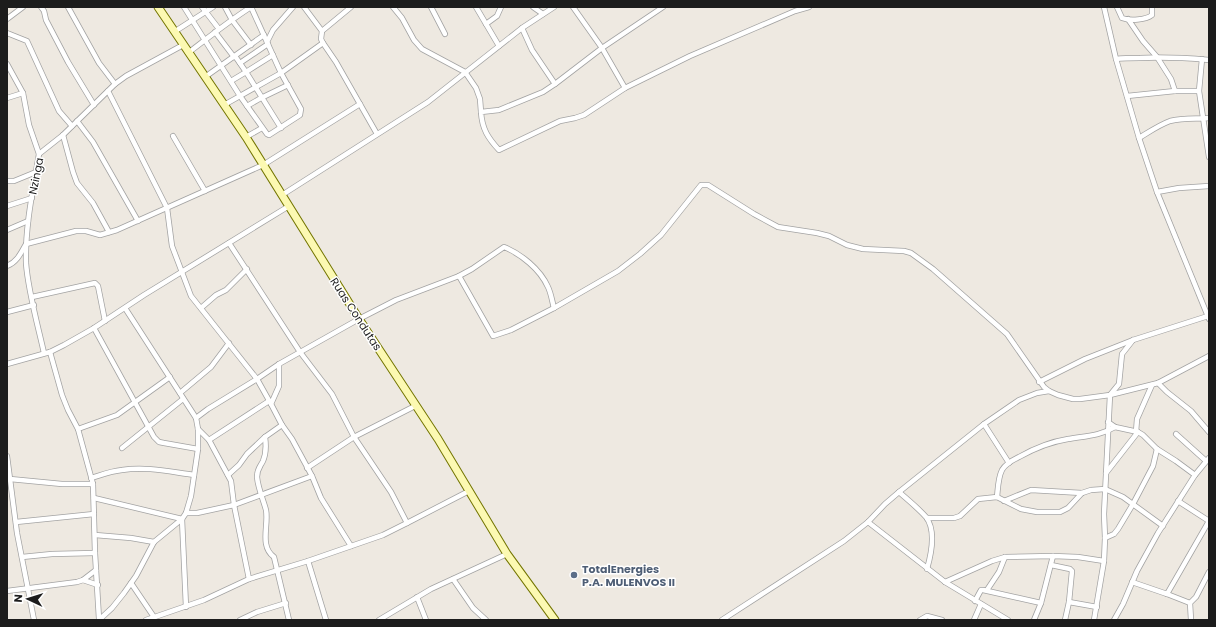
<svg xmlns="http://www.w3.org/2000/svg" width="1216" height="627" viewBox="0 0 1216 627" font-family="Poppins,sans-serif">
<rect width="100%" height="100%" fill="#eee9e1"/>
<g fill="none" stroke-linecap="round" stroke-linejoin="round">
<g stroke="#a3a3a3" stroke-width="6">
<g id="street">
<path d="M41,7L44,11L46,20L68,62L94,105"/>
<path d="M68,7L99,63L115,84"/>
<path d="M184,7L240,96L267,134L269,135L300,115L301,109L281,73L251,7C229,21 209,37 188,53"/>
<path d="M202,7L219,29"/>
<path d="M225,7L232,20L251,45"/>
<path d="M304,7L322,31L321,39L323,43L336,62L377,134"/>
<path d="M393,7L402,18L414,40L422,49L465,72L476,88L480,99L481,112"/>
<path d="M431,7L445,34"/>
<path d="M476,7L499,46"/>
<path d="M533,7L543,14"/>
<path d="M573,7L602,48L625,88"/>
<path d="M663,7L602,48L555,84L543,92L499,110L481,112C482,129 488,138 499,150L560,121L575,118L584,115L625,88L690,56L795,11L809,7"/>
<path d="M1104,7L1116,59L1139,138L1157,192L1209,319"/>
<path d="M1117,7L1122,18C1130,21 1146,20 1152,15V7"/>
<path d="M7,19L23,7"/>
<path d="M1128,19L1143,41L1157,57L1171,79L1175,91"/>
<path d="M486,24L497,16L501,7"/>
<path d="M522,28L532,50L555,84"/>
<path d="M322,31L351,7"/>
<path d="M174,32L213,7"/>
<path d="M215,32L234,57"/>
<path d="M7,33L27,41L59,111L72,126"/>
<path d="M267,42L273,30L293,7"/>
<path d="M235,56L246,72L273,55"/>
<path d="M1116,59C1124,58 1132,58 1140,58C1163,57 1186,58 1209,60"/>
<path d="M1202,59L1199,91L1209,157"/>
<path d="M240,63L268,44"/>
<path d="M7,64L23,93L29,125L39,154"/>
<path d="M205,77L264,35"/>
<path d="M231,81L246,72L281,128"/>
<path d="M108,91L167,208L172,246L191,296L257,379L271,404"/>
<path d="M1127,96L1175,91H1199"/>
<path d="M7,98L23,93"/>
<path d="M224,105L281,73L323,43"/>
<path d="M247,106L261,98L288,85"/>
<path d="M77,121L93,142L138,221"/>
<path d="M63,135L73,172L77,183L93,203L109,232"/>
<path d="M173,136L205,191"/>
<path d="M246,137L262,128"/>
<path d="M1139,138C1149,132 1159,125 1170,121C1183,118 1196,119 1209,118"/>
<path d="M7,181H14L36,172"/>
<path d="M1157,192L1179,188L1209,186"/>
<path d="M282,195L428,102L522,28L554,7"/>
<path d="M7,206L32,198"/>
<path d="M7,230L28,221"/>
<path d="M229,243L300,352L332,394L354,437L391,492L407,523L469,491"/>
<path d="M7,266C17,262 21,253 26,244L76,231H86L100,235L117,230L263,165L360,104"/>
<path d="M459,276L472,269L504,247C521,254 540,269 548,287C551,293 552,301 554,308"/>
<path d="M32,297L95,283L98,286L105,321"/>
<path d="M125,308L196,418"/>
<path d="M201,308L216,295L226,290L247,269"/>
<path d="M7,312L34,305"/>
<path d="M94,328L154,437L159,442L164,443L198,449"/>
<path d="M50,352L62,395L68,410L78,429L93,484L95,553L99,619"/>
<path d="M44,353C38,326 28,291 26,263C25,226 33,190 39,154L63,135L115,84L126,76L183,45"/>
<path d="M7,364L50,352L64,345L94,328L144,295L289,206"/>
<path d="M279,364V386L271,404L282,425L265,437C266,444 266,454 263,461C260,467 257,469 257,477C258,488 263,499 266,510C269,525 259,546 274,557L289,620"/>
<path d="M1039,382L1085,359L1133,340L1208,316"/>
<path d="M1158,383L1167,392L1191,411L1209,432"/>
<path d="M180,393L211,367L229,343"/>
<path d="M1108,422L1115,427L1138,432L1143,435L1157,449L1176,461L1195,475"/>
<path d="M984,424L1009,463"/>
<path d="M282,425L292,439L312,476L321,498L351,546"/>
<path d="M78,429L117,415L170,377"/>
<path d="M198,429L209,440L231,481L234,505L249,579"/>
<path d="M1136,432L1137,419L1152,385"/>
<path d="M1176,434L1206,461"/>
<path d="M209,440L269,401"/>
<path d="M122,448L183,399"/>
<path d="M7,456L17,533L34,620"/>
<path d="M307,468L354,437L415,406"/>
<path d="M1106,473L1138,432"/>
<path d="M228,475L239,465L247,454L265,437"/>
<path d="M91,478C101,475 111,471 122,470C146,466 171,472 194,475"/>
<path d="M10,479L62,484H93"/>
<path d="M899,492C908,500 918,508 926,517C936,530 931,555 927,569"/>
<path d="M997,497C998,488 998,478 1002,470C1006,463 1013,460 1019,457C1035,448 1049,442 1068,439C1085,436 1100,436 1115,427"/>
<path d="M94,498L182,519L186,607"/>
<path d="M1004,501L1031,490L1082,493"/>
<path d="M1178,501L1209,521"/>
<path d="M186,513H197L234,505L312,476"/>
<path d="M927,518H954L960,516L978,499L997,497L1021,509L1037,512H1060L1068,508L1082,493L1091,490L1105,489L1123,497L1163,526"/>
<path d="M16,522L94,514"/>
<path d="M868,522L945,582L1008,620"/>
<path d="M95,535L131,538L154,542"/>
<path d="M1105,538L1114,534L1118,529L1133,504L1153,466L1157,449"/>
<path d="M22,557L52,554L95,553"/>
<path d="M308,561L326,620"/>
<path d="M1051,565L1070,569L1072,571L1069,602L1065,620"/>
<path d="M453,579L473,608L486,620"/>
<path d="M83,580L98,585"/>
<path d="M945,582L992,561L1005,557L1053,556L1078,557L1104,561"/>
<path d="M1132,582L1167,594L1209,521"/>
<path d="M131,583L154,617"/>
<path d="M987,590L999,572L1005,557"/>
<path d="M7,591L77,582L83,580L96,570"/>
<path d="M1167,594L1190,603"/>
<path d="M417,597L426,620"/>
<path d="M975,601L981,590H983L1041,603"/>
<path d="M1069,602L1097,607"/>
<path d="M99,620L112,608L124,593L136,576L154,542L182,519L186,513L191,496L198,449V429L196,418L208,409L257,379L279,364L359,319L396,300L459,276L493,336L511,330L554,308L618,271L640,254L661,235L701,185H708L754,214L778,227L817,233L829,236L847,245L863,249L904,251L911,253L933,269L1007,334L1044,387L1049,391L1058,395L1073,399H1080L1110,395L1158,383L1209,356"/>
<path d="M146,620L204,600L249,579L308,561L383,535L407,523"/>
<path d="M240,620L257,612L286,603"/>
<path d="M379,620L431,589L507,554"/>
<path d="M722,620L844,541L868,522L885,504L899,492L984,424L1019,400L1037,393L1049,391"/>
<path d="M920,620L927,616L942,620"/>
<path d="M974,620L981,604"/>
<path d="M1034,620L1041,603L1053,556"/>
<path d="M1094,620L1104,561L1105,538L1104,514L1110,395L1119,384L1122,354L1133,340"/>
<path d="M1114,620L1123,604L1137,571L1158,533L1195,475L1209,458"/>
<path d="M1191,620L1190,603L1196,597L1209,572"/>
</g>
</g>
<g stroke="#737501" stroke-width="9">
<path id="secondary" d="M158,7L246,137L359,319L438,439L507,554L555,620"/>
</g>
<use href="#street" stroke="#fff" stroke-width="4.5"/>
<use href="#secondary" stroke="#fcf9b2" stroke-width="7"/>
</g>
<circle fill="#5c6f8a" stroke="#fff" stroke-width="1.5" cx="574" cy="575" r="4"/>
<g text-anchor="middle" stroke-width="3" stroke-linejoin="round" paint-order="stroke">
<g font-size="11" fill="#1c1c1c" stroke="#fff">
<text transform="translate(36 176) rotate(-79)" y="4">Nzinga</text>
<text transform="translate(356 314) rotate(57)" y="4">Ruas Condutas</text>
</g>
<g font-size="11" font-weight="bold" fill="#4e5e75" stroke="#fff" text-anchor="start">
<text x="582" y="573">TotalEnergies<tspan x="582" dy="13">P.A. MULENVOS II</tspan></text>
</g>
</g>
<rect width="1216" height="627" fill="none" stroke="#1c1c1c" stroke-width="16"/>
<g transform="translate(28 599) rotate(274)" stroke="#ffffff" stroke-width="3" paint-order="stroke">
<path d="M0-3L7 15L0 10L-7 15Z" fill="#1c1c1c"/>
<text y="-6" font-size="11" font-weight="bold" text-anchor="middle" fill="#1c1c1c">N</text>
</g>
</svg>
